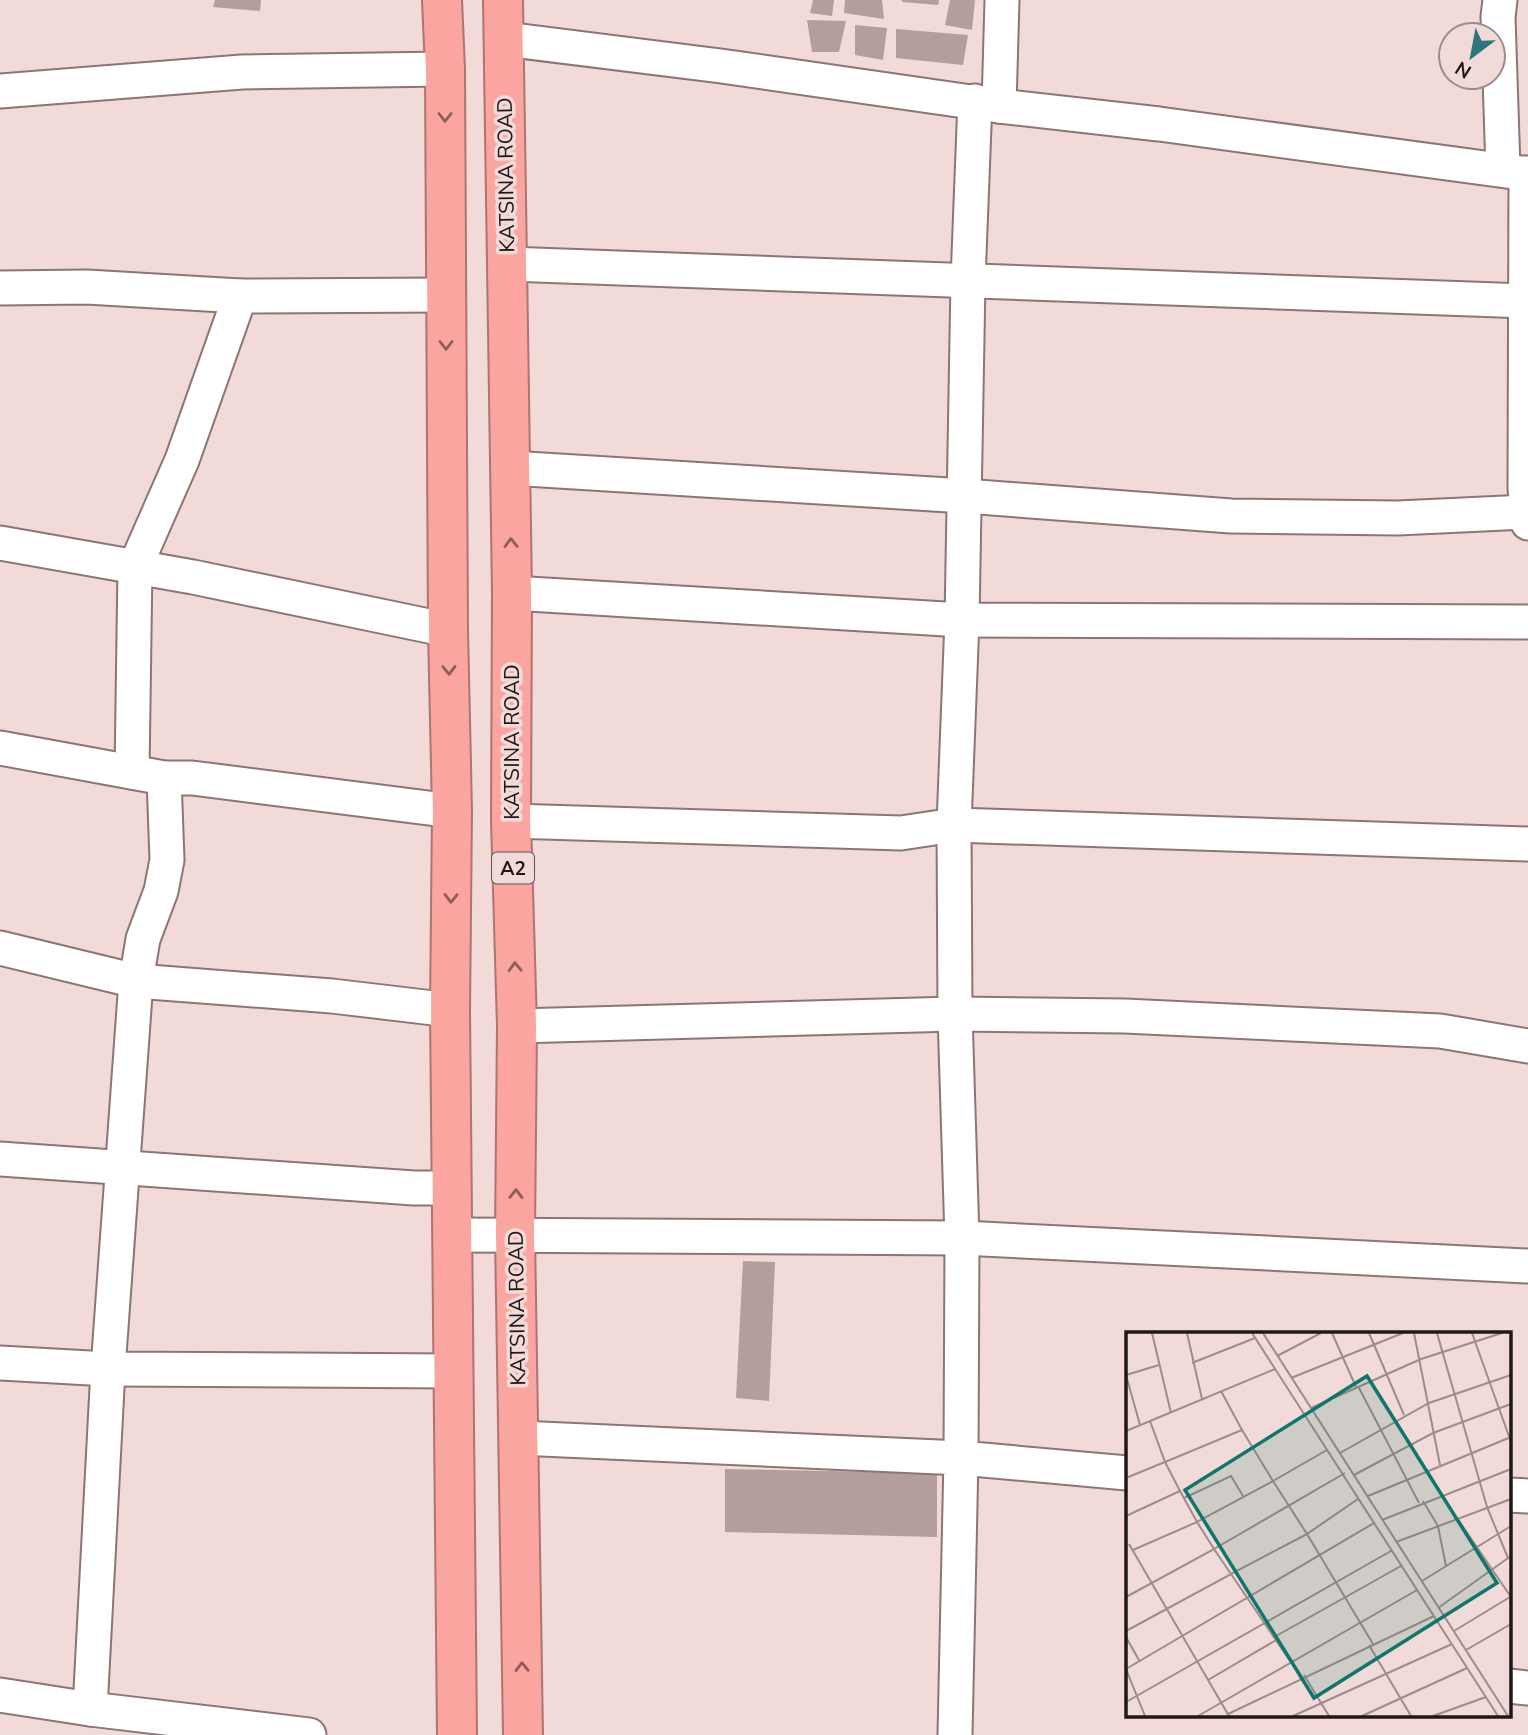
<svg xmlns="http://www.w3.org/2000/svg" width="1528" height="1735" viewBox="0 0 1528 1735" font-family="Mulish,sans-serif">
<rect width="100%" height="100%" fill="#f1dad8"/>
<g fill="#b39e9c">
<path d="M215,0H261L260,11L213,7Z"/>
<path d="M813,0H834L832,16L810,13Z"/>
<path d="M845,0H882L884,19L844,13Z"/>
<path d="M902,0H939L938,5L902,2Z"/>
<path d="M950,0H975L972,30L945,25Z"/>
<path d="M807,20L846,21L839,52H812Z"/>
<path d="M855,25L887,28L883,60L855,55Z"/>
<path d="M896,29L968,35L963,65L896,58Z"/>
<path d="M743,1261L775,1262L769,1401L736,1398Z"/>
<path d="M725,1469L937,1473V1537L725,1532Z"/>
</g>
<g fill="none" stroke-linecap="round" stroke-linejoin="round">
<g stroke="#8b7674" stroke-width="37">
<g id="street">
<path d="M1500,0L1498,17L1503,169"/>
<path d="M504,39L721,66L999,106L1159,124L1528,174"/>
<path d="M0,91L242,72L445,69"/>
<path d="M999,106L1002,0"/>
<path d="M1526,173L1525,488L1528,523"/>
<path d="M507,264L1528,301"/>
<path d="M0,288L87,287L240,296L445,295"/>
<path d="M510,468L965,496L1231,516L1398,518L1527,512"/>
<path d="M0,543L193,577L448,630"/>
<path d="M512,593L962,620L1528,622"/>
<path d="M0,748L164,778H192L452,811"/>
<path d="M132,772L135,567L182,460L240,296"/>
<path d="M511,821L901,833L954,825L1528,844"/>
<path d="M0,948L136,981L332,996L450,1010"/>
<path d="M517,1026L955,1014L954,825L962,620L968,281L975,101"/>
<path d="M0,1159L414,1188H451"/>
<path d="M452,1235L962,1238L1528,1266"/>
<path d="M0,1363L108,1369L453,1371"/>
<path d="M519,1438L961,1458L955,1735"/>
<path d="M1127,1473L961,1458L962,1238L955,1014L1125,1016L1440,1031L1528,1046"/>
<path d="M1509,1495L1528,1496"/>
<path d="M1509,1686L1528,1688"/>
<path d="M0,1695L90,1709L309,1735"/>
<path d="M90,1709L108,1369L136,981L143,939L161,891L167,860L164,778"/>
</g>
</g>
<g stroke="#ae7470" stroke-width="42">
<g id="highway">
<path d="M442,0L445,69L448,630L452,811L450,1010L457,1735"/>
<path d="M503,0L512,593L511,821L517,1026L515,1235L523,1735"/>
</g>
</g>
<use href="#street" stroke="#fff" stroke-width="33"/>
<use href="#highway" stroke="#faa59f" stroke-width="38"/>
</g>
<defs><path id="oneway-chevron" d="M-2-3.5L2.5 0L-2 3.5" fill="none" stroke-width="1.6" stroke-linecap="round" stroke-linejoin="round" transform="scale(1.75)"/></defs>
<g stroke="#8d5e5c">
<use href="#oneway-chevron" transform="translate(445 117) rotate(90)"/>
<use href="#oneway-chevron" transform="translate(446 345) rotate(90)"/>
<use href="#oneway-chevron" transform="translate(511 543) rotate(-91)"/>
<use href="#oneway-chevron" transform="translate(449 670) rotate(89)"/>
<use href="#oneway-chevron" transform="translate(451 898) rotate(91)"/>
<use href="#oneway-chevron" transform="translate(515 967) rotate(-92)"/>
<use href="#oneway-chevron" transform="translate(516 1194) rotate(-89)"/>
<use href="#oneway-chevron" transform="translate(522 1667) rotate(-91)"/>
</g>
<g text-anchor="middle" stroke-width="7" stroke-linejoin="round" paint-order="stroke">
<rect fill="#f1dad8" stroke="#5f5252" stroke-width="2" x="492" y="852.5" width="42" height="31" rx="5"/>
<g font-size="19" font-weight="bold" fill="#201818">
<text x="513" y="875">A2</text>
</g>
<g font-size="21" fill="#201818" stroke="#f1dad8">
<text transform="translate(506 175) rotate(-91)" y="7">KATSINA ROAD</text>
<text transform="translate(512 742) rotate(-90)" y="7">KATSINA ROAD</text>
<text transform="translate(517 1308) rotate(-91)" y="7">KATSINA ROAD</text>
</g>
</g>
<g transform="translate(1126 1332)">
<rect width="385" height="385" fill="#f1dad8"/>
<path fill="none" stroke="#9d8c8b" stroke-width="2" d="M26,1L45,81M61,1L76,67M126,1L372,384M137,1L382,384M206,1L230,55M243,1L278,83M288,1L314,133M311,1L361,175L382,226M346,1L385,110M151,24L195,1M66,31L129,6M165,46L277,1M232,54L293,171M185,76L295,27L376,1M14,93L0,43L33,33M116,98L147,149L201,118M0,99L149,37M214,121L303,71L385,43M228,143L307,101L385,72M0,146L39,130L24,89M242,164L385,105M58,166L105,144L117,164M232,167L181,202L247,312M297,169L312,194L320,234M0,184L54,159L39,130L116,98L95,59M331,186L385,265M256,188L385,137M270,210L385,167M3,212L103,384M7,218L71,190L88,217L219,141M296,249L385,194M0,265L88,217L105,242L181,202L147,149L71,190L54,159M312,276L385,224M0,299L105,242L175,345M328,299L384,265M150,304L275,234M0,305L14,330M243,313L285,384M340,318L385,292M0,337L248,191M0,337L19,384M178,343L203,384M82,348L152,307M0,370L265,219M102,382L308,284M72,384L291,258M167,384L326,312M236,384L341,336M307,384L360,365"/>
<path fill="#0f766e" fill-opacity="0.15" stroke="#0f766e" stroke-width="3.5" d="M241,44L371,251L188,366L59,158Z"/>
<rect width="385" height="385" fill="none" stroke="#201818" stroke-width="3.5"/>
</g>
<g transform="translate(1472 56) rotate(212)"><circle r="33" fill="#f1dad8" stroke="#9d8c8b" stroke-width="2"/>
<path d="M0-5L12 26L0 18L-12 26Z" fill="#2d767d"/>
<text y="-10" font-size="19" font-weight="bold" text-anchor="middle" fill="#201818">N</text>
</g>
</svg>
